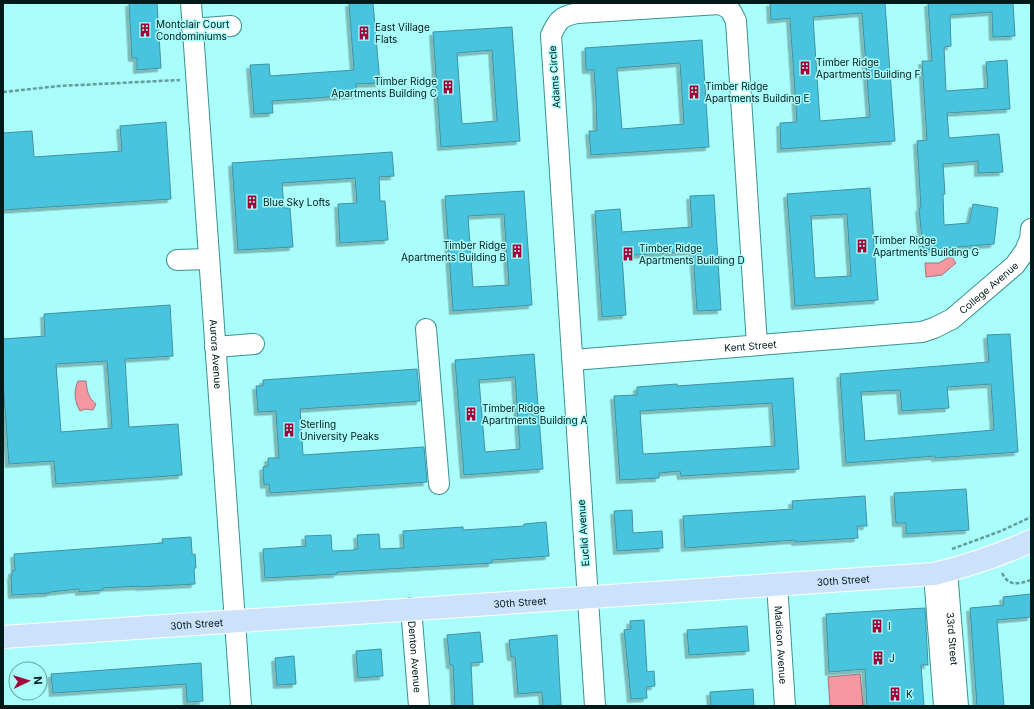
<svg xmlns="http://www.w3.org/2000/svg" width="1034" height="709" viewBox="0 0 1034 709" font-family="Inter,sans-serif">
<defs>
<filter id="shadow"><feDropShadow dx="-3.5" dy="3.5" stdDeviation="0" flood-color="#0004"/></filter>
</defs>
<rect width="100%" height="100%" fill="#a9fdfb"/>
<g fill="#f497a0" stroke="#ab7178">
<path d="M951,256L956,263L942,275L926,277L925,263H939Z"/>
<path d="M78,381H86C87,390 88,398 96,404L93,410L85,409L80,411C75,402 73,392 78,381Z"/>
<path d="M860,674L863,706H830L828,677Z"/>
</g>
<g fill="#4ac4de" stroke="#4191a2" fill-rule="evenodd" filter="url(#shadow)">
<path d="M129,3H157L161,68L137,70V58H132Z"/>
<path d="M349,3H373L380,83L356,84L357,95L272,101L273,113L254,114L250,65L269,64L270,76L354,70Z"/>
<path d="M770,3H885L895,141L781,149L780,123L797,122L790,18L771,20ZM862,13L870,117L820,121L813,17Z"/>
<path d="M928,3H1013L1015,36L993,37L992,12L950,15L951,46L944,47L946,91L988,88L986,62L1007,60L1010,109L947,113L949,138L999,134L1003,172L978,173V161L943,164L945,194H943L944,225L969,223L973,204L998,208L994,244L923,250L919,208H921L917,141L927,140L922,61H932Z"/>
<path d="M512,27L520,141L441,147L433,32ZM492,50L497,121L462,124L457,53Z"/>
<path d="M702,40L709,147L591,155L589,131H597L596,99L594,70H586L585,48ZM680,63L684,124L622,129L617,68Z"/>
<path d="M166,122L171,199L3,210V133L32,131L34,157L122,151L120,126Z"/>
<path d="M392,152L394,176L379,177L380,201H385L388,240L340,243L338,204L357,203L355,178L282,183L284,208H290L293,247L238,250L232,163Z"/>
<path d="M870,188L878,300L795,306L787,194ZM847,214L851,276L815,278L811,216Z"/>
<path d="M524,191L532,305L453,311L445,196ZM504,214L509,285L473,287L468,216Z"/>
<path d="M714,195L721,310L697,311L693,251L622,256L626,315L602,317L595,211L620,209L622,232L692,227L690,196Z"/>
<path d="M170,305L173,356L125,359L129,427L178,424L182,475L56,484L54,461L9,464L3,382V339L45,336L44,314ZM107,361L112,428L61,432L56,364Z"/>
<path d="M1010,334L1018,452L935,458V456L846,463L840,374L989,362L987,335ZM991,384L994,430L865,441L861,392L900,390L902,411L949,408L947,387Z"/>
<path d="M534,354L543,469L464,475L455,360ZM515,377L520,449L485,452L479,380Z"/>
<path d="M417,369L420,401L300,409L303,455L424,447L427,482L270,493L269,484L264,485L263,467L268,466V458H279L276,411L258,412L256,386H263V380Z"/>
<path d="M793,378L799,469L681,476L680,471L659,473V478L620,480L614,396L637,395V387L677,384V386ZM772,403L775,446L643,454L640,411Z"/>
<path d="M966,489L969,530L906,534V523H896L894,493Z"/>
<path d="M865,496L867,526H857L858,538L795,542V540L685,548L683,516L793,509L792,501Z"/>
<path d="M632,510L633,533L662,531L663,548L617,551L614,511Z"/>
<path d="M546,522L549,556L492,560V563L337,572V574L265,578L263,549L306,546L305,536L331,535L332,551L354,550V549H358L357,535L379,534L380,549L404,548L403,531L463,527V530L524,526V524Z"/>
<path d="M191,537L192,553L193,555L195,554L196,568H194L195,584L139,587V586L103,588V590L79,592V589L50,592V593L12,595L11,576H12V571L15,570L14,554L163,543L162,539Z"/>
<path d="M1031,594V617L997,620L1004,706H977L970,608L1004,605L1003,597Z"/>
<path d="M925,608L928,665H921L924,706H867L865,669L829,672L826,614Z"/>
<path d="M644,620L647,672L654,671L655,686L646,687L647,698L631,699L624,630L631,629L630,621Z"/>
<path d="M747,626L749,651L689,655L687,630Z"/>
<path d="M480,632L483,662L471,663L473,706H455L453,665H450L447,635Z"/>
<path d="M557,635L561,705L543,706L542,692L518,694L515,657H511L509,640Z"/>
<path d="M381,649L383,676L358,678L356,651Z"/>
<path d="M294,656L296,684L277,685L275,658Z"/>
<path d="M201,663L203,701L187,702L186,684L53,693L51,674Z"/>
<path d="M753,689L754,706H711L710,692Z"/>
</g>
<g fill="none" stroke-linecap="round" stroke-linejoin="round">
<g stroke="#3c9290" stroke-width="22">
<g id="minor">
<path id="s1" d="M191,3L241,706"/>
<path d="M192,29L231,26"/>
<path d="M177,260L209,259"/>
<path d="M426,329L439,484"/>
<path d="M215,347L254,344"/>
<path id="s2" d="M573,360L922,332L934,328L952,319L1015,265L1025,251L1030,239L1031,229"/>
<path id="s3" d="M947,571L958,706"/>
<path d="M934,574L944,706"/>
<path id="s4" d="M777,584L785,706"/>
<path id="s5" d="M411,608L419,706"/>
<path d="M595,706L551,35C558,20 561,16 578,13L719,4C730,8 731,10 736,21L757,345"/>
</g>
</g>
<g stroke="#fff" stroke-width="24">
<g id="major">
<path id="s6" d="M3,637L934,574C968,566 1000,555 1031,541"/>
</g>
</g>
<g stroke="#629d9c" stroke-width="2.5" stroke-dasharray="4 2" stroke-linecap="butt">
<path d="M3,92L59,86L180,80"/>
<path d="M952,549L1001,531L1031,517"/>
<path d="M1002,573C1009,587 1018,584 1031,580"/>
</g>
<use href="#minor" stroke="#fff" stroke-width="20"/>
<use href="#major" stroke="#cce2fc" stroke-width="22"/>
</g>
<defs>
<g id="building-bare" transform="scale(1.08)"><path d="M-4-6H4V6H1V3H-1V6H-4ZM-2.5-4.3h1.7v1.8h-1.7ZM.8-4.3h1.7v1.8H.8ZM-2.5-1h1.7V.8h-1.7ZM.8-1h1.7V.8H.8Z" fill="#a10136" stroke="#a9fdfb" stroke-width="2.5" paint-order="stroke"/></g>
</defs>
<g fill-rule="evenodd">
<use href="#building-bare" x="145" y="30"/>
<use href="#building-bare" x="364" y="33"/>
<use href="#building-bare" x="805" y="68"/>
<use href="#building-bare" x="448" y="87"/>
<use href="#building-bare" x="694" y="92"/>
<use href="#building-bare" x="252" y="202"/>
<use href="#building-bare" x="862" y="246"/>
<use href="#building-bare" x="517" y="251"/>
<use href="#building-bare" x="628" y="254"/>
<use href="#building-bare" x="471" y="414"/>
<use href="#building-bare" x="289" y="430"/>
<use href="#building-bare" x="877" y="626"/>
<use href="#building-bare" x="878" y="658"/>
<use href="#building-bare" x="895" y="694"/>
</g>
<g text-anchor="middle" stroke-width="3" stroke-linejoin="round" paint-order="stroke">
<g font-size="10" fill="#001919" stroke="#a9fdfb" text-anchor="start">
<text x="156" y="28">Montclair Court<tspan x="156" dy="12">Condominiums</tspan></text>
<text x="375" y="31">East Village<tspan x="375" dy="12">Flats</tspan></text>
<text x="816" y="66">Timber Ridge<tspan x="816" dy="12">Apartments Building F</tspan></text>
<text x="437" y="85" text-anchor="end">Timber Ridge<tspan x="437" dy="12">Apartments Building C</tspan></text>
<text x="705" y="90">Timber Ridge<tspan x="705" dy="12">Apartments Building E</tspan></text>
<text x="263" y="206">Blue Sky Lofts</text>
<text x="873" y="244">Timber Ridge<tspan x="873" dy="12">Apartments Building G</tspan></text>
<text x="506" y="249" text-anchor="end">Timber Ridge<tspan x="506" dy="12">Apartments Building B</tspan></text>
<text x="639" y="252">Timber Ridge<tspan x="639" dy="12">Apartments Building D</tspan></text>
<text x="482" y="412">Timber Ridge<tspan x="482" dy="12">Apartments Building A</tspan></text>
<text x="300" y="428">Sterling<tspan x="300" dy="12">University Peaks</tspan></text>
<text x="888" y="630">I</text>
<text x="889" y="662">J</text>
<text x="906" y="698">K</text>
</g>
<g font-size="10" fill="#001919" stroke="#a9fdfb">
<text transform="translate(554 77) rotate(-94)" y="4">Adams Circle</text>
<text dy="4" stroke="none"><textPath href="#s2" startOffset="431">College Avenue</textPath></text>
<text dy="4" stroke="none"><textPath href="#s2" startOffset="178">Kent Street</textPath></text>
<text dy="4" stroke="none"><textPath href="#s1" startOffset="352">Aurora Avenue</textPath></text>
<text transform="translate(583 533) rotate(-94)" y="4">Euclid Avenue</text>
<text dy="4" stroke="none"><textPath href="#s6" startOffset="842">30th Street</textPath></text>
<text dy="4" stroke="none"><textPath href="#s6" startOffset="518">30th Street</textPath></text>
<text dy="4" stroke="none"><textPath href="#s6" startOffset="194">30th Street</textPath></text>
<text dy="4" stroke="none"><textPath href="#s3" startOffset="68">33rd Street</textPath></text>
<text dy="4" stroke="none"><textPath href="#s4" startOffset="61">Madison Avenue</textPath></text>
<text dy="4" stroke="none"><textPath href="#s5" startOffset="49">Denton Avenue</textPath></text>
</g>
</g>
<rect width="1034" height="709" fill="none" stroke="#001919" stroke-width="8"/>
<g transform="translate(28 681) rotate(86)"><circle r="19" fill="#a9fdfb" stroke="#65a2a1"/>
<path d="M0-3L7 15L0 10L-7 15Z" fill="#a10136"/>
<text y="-6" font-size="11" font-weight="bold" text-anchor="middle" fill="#001919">N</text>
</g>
</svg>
